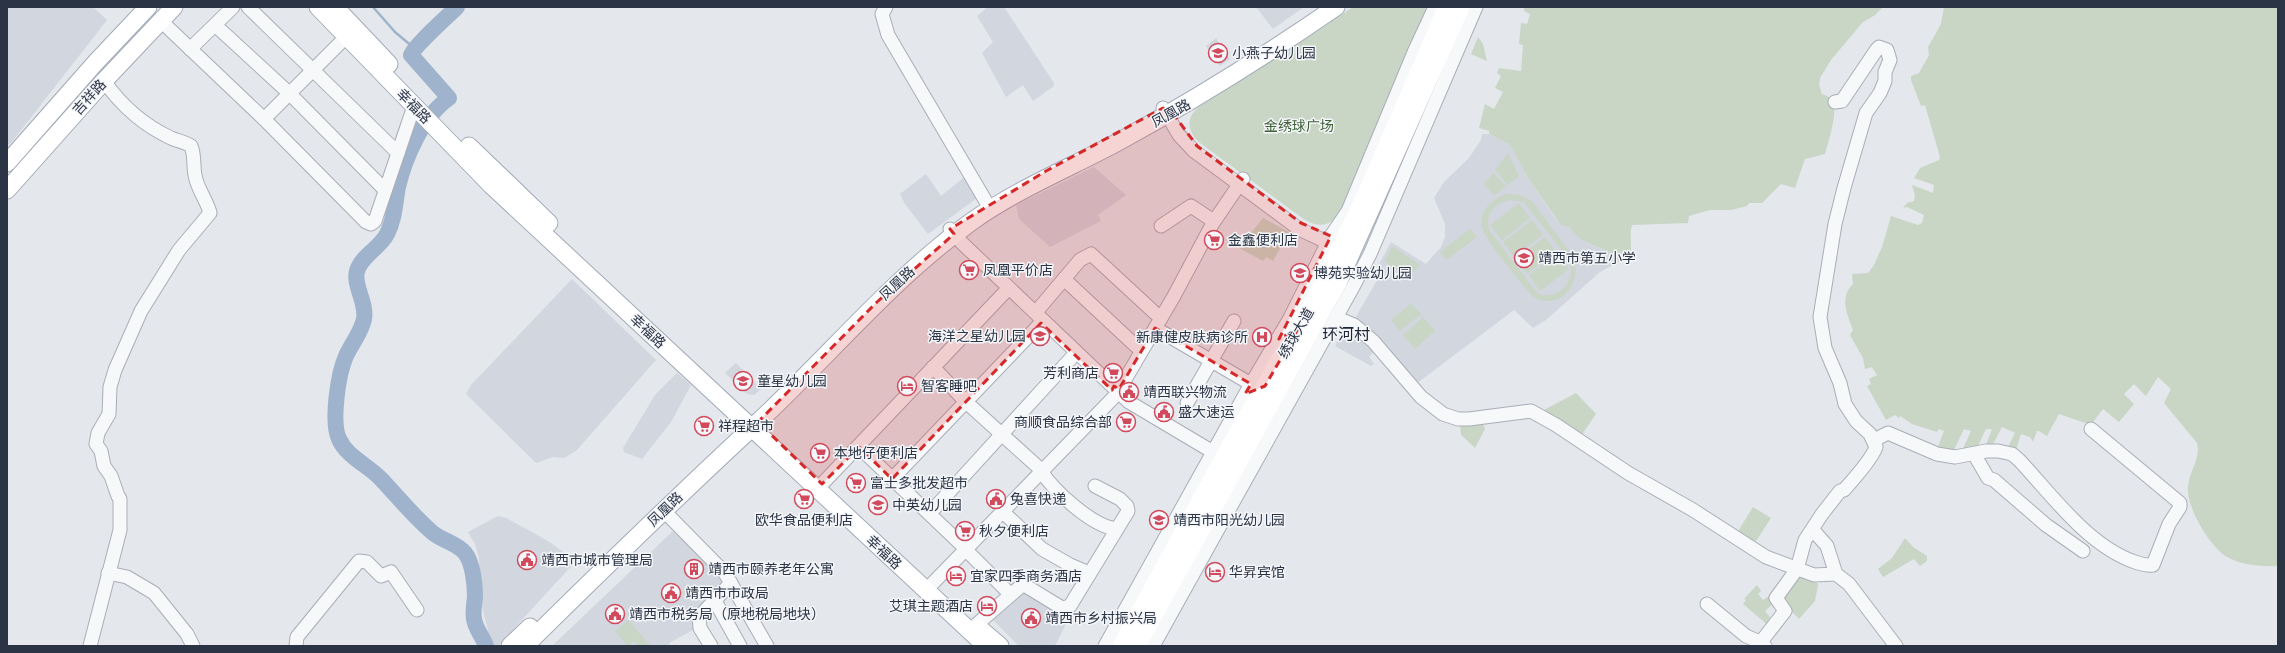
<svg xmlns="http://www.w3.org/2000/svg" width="2285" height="653" viewBox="0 0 2285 653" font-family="Arial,'Noto Sans SC',sans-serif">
<rect width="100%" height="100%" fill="#e4e7ec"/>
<g fill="#d2d6de">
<path d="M7,7H93L107,20L11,143L7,145Z"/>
<path d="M988,7H1004L1054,83V86L1033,101L1023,85L1006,97L982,53L993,42L977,16Z"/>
<path d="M1256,7H1304L1273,29Z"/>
<path d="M1216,38L1230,59L1220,66L1206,46Z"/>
<path d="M1482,134H1489L1510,145L1528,178L1556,219L1570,227L1577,235L1589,244L1615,254L1618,262L1600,272L1546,320L1533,328L1514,310L1416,384L1354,320L1376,282L1378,266L1391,242L1426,264L1441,247L1445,237V224L1434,198L1444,182L1469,158L1481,140Z"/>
<path d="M1094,167L1126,195L1098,215L1101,221L1050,247L1019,219L1016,205Z"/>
<path d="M926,174L941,196L967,175L977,198L928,234L905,204L900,194Z"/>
<path d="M572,279L656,360L576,451L564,458L553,457L536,463L466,394L471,385Z"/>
<path d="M1348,328L1377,348L1369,357L1374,364L1371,366L1335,346L1343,332Z"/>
<path d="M736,363L761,389L754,395L747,394L725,373Z"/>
<path d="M677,373L691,385L671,422L642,459L624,452L623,448L655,395Z"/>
<path d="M498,516L506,518L548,541L576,561L498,646H492L481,602L479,558L475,544L468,532Z"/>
<path d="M673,531L726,579L695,617L693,622L695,629L669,643L671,646H552Z"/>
<path d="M1026,590L1070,616L1055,646H1019L994,621V617Z"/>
</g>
<g fill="#c9d6c5" fill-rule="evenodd">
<path d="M1353,7H1426L1427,9L1342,210C1332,225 1321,229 1305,220L1200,143C1187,132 1185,117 1200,106Z"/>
<path d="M1524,7H1883L1875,15L1862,23L1831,60L1820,78L1819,85L1822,94C1825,95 1830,97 1832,100C1839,110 1828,143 1825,154L1805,159L1795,188L1781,184L1762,203H1749L1747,206L1731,210H1710L1689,216L1688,223L1632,225C1627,241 1639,254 1618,262L1615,254C1599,247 1579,243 1570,227L1561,225L1528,178L1510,145L1489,134V131L1479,128L1485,104L1494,109L1503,92L1495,88L1501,76L1497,73L1499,68L1521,71L1523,45L1519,44L1521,23L1527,24L1530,14L1524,11Z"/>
<path d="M1944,7H2278V566C2262,567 2241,565 2227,557C2210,547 2186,507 2188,487C2189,471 2201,459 2197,443L2164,403L2171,389L2158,377L2146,396L2134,384L2124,394L2134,404L2119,422L2103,409L2091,425L2059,414L2047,436L2039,431H2037L2033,442L2030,437L2021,434L2015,453L2006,451L2015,433L2002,427L1991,448L1984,450L1992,429H1986L1976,450L1961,453L1971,431L1964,429L1952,454L1936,452L1944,431L1939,429L1937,432L1912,424L1900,416L1899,418L1895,415L1886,420L1867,386L1871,384L1869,379L1877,375L1872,367L1865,369L1863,358L1850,335L1853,330C1847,314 1839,298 1853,284L1852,274L1868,273L1874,265L1882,247L1891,216L1918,225L1922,223L1924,215L1907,207L1903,208L1907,203L1914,201L1915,196L1912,185L1933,193L1934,185L1914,178L1920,168L1939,160L1940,157L1925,105L1921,106L1911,80V76L1919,73L1929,55L1928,47L1941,24Z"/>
<path d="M1478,37L1483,44L1487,61L1471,54Z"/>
<path d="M1508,153L1519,176L1508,185L1495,170Z"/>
<path d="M1493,173L1506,186L1494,196L1484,184Z"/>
<path d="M1507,194L1520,195L1532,201L1572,255C1584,281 1562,312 1533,297C1522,284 1485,241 1482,227C1479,211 1492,198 1507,194ZM1512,200L1524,202C1533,215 1566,253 1570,265C1573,273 1569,282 1564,288C1557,295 1547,297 1538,294L1489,230C1485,213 1496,201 1512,200Z"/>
<path d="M1519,203L1530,218L1502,240L1490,225Z"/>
<path d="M1263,218L1289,232L1273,261L1266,257L1263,261L1239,248Z"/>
<path d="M1532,220L1543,235L1514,257L1503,242Z"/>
<path d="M1470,229L1477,237L1446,260L1440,252Z"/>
<path d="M1545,237L1556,252L1527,274L1516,259Z"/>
<path d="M1392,246L1420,265L1408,278L1385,262Z"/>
<path d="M1557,254L1569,269L1540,291L1529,275Z"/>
<path d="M1411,303L1421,314L1400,331L1391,320Z"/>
<path d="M1423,317L1435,331L1415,349L1403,335Z"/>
<path d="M1576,393L1596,414L1581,436L1542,411Z"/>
<path d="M1482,422L1485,429L1475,448L1461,435L1460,425Z"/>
<path d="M1753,507L1771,518L1754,544L1737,533Z"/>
<path d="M1905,538L1913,547L1927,556V561L1920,566L1914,559L1883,577L1878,569L1892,558Z"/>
<path d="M1799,577L1817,583L1818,585L1815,601L1799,619L1781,600Z"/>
<path d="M1757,585L1761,591L1758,594L1763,600L1774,593L1775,602L1765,611L1770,617L1768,621L1772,625L1770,627L1743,604L1746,600L1744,599Z"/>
<path d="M627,621H629L651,646H638L634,641L628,646L615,631Z"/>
</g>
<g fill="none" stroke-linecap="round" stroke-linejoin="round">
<path stroke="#9fb4cc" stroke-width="2.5" d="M373,7L395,32L414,48"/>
<path stroke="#9fb4cc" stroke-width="16" d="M457,7C446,18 415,45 411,55L449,98C423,116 405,157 398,187C395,202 395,219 387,234C380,248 362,255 357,271C353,286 367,302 364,319C361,333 352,343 346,356C338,374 331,422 339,439C347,457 368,465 381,479C398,497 414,517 433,533C443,541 457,543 465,553C473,563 475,585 475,597C474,605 472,615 475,623C477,630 483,638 486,646"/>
<g stroke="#a9aeb7" stroke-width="15">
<g id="minor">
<path d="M248,7L398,153"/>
<path d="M886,7L882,14L888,35L988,205"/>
<path d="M161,21L264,119L366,222L371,224L375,221L414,106"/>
<path d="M215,25L289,93L385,190"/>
<path d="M190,49L233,7"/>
<path d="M1163,108L1179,135L1194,151L1299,229L1329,243"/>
<path d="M264,119L347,36"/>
<path d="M1161,226L1191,206L1209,218"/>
<path d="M950,229L962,243L1129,402L1213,452L1220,449"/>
<path d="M1064,279L1137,347"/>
<path d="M1036,312L1080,260L1091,254L1156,314"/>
<path d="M1337,318L1354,325L1373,341L1421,397L1443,414L1458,419H1469L1531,411L1556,425L1628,473L1693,510L1766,557L1814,575L1836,574L1849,584L1896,646"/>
<path d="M1155,328L1251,384"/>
<path d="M933,367L966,402L1038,467"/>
<path d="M1187,403L1234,321"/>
<path d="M1875,443L1878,438L1888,433L1937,454L1955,457L1986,451H1998L2012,454L2019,460C2052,495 2088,546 2135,562C2141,564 2146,566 2153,565L2169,524L2180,507V503L2091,429"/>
<path d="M859,447L963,546"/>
<path d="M1974,454L1988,478L1994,480L2046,525L2083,551"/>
<path d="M1041,471C1054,491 1092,526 1116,529"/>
<path d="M892,479L1041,323"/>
<path d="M822,484L1006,291"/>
<path d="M663,510L725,573L767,646"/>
<path d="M1002,511L1042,549L1070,565L1089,573"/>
<path d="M930,513L1074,355"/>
<path d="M1813,530L1827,546L1836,574"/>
<path d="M966,550L1010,594"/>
<path d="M108,573L127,577L154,593L187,634L193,646"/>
<path d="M931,585L1116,395L1174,296L1213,223L1243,179"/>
<path d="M715,601L740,646"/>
<path d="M1707,604L1746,636L1762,643"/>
<path d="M976,625L1021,586H1026L1062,608L1070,606L1128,511L1127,506L1120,499L1095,486"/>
<path d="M90,646L120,530V499L118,496L111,476L104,466L101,451L96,444L98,433L109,414L110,387L115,370L141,311L179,250L210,213C207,200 197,189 195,175C193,165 195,155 191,146C185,142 178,141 171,138C143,125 121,105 104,81"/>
<path d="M296,646L297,637L359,561L367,562L381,576L391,572L417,610"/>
<path d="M711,646L700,628L699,617L731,583"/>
<path d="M1105,646L1251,384L1290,318L1331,236L1348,211L1415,50L1435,7"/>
<path d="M1153,646L1354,285L1370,254L1476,7"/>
<path d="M1765,646L1762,643L1764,638L1785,611L1776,598L1797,569L1805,540L1822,514L1840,491L1844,490C1853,480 1872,459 1876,447L1870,434L1856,421L1845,404L1840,383L1825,348L1820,317L1835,224L1844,188L1866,113L1880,93L1885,81V72L1890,60L1887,50L1879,47L1877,49L1842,101L1835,102"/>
</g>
</g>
<g stroke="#a3abb8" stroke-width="19">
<g id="major">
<path d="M318,7L491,185L986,646"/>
<path d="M335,7L389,64"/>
<path d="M469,146L549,223"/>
<path d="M7,163L96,62L148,7"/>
<path d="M7,190L104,81L174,7"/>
<path d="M979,628L1000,646"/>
<path d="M510,646L530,627"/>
<path d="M525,646C602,570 679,495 758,422C830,355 892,279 971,222C1017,189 1070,168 1118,142C1193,101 1265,56 1336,7"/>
<path d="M1121,646L1230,446L1318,293L1366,194L1447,7"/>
<path d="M1137,646L1338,283L1461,7"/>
</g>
</g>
<use href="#minor" stroke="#f7f8fa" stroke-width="13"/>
<use href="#major" stroke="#fff" stroke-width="17"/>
</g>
<path fill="#d62828" fill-opacity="0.2" stroke="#d62828" stroke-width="3" stroke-dasharray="8 5" stroke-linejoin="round" d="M1163,108L1168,114L1172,112L1197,146L1301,223L1331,236L1279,339L1298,329L1265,386L1245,394L1251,384L1155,328L1119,389L1114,386L1112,390L1041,323L892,479L859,447L822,484L758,422L877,302L954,234L950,229L1046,171Z"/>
<defs>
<g id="school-ring" transform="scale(1)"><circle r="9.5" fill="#f4f6f9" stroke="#d1495b" stroke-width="1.5"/><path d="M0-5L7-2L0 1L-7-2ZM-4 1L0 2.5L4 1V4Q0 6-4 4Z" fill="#d1495b"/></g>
<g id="supermarket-ring" transform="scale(1)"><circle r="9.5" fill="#f4f6f9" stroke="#d1495b" stroke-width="1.5"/><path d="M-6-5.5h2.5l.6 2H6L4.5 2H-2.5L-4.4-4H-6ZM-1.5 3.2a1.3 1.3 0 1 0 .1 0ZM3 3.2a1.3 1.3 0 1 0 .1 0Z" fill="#d1495b"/></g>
<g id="hospital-ring" transform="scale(1)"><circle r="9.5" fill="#f4f6f9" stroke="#d1495b" stroke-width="1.5"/><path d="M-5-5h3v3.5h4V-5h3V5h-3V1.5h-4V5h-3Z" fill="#d1495b"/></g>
<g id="hotel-ring" transform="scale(1)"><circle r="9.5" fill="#f4f6f9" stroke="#d1495b" stroke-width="1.5"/><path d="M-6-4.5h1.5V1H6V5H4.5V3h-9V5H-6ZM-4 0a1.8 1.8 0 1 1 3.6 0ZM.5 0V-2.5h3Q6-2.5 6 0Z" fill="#d1495b"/></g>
<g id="civic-ring" transform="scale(1)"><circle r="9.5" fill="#f4f6f9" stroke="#d1495b" stroke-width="1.5"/><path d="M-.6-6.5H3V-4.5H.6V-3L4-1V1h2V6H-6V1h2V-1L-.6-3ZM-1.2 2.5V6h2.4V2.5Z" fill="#d1495b"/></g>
<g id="building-ring" transform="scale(1)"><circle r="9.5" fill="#f4f6f9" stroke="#d1495b" stroke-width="1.5"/><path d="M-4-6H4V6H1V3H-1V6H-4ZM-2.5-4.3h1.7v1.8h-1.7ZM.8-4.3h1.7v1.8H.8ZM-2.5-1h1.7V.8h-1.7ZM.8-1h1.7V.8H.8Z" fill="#d1495b"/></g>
</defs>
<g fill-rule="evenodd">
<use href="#school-ring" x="1218" y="53"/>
<use href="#supermarket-ring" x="1214" y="240"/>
<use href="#school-ring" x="1524" y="258"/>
<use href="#supermarket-ring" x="969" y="270"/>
<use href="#school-ring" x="1300" y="273"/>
<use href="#school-ring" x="1040" y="336"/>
<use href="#hospital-ring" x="1262" y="337"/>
<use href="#supermarket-ring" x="1113" y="373"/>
<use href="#school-ring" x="743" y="381"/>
<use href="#hotel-ring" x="907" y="386"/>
<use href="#civic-ring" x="1129" y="392"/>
<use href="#civic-ring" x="1164" y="412"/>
<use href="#supermarket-ring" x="1126" y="422"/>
<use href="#supermarket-ring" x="704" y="426"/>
<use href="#supermarket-ring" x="820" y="453"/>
<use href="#supermarket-ring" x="856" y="483"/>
<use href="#supermarket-ring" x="804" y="499"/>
<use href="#civic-ring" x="996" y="499"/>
<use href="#school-ring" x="878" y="505"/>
<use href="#school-ring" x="1159" y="520"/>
<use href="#supermarket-ring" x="965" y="531"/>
<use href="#civic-ring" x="527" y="560"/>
<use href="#building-ring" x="694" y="569"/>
<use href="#hotel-ring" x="1215" y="572"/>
<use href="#hotel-ring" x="956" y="576"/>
<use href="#civic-ring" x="671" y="593"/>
<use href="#hotel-ring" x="987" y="606"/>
<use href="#civic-ring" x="615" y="614"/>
<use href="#civic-ring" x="1031" y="618"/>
</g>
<g text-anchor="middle" stroke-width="3" stroke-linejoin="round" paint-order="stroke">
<g font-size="14" fill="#2b3445" stroke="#f4f6f9" text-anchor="start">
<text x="1232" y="58">小燕子幼儿园</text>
<text x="1228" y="245">金鑫便利店</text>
<text x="1538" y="263">靖西市第五小学</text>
<text x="983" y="275">凤凰平价店</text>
<text x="1314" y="278">博苑实验幼儿园</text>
<text x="1026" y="341" text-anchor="end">海洋之星幼儿园</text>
<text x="1248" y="342" text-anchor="end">新康健皮肤病诊所</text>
<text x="1099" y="378" text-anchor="end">芳利商店</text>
<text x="757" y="386">童星幼儿园</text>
<text x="921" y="391">智客睡吧</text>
<text x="1143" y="397">靖西联兴物流</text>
<text x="1178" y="417">盛大速运</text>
<text x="1112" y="427" text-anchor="end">商顺食品综合部</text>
<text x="718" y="431">祥程超市</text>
<text x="834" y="458">本地仔便利店</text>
<text x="870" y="488">富士多批发超市</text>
<text x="1010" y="504">兔喜快递</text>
<text x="892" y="510">中英幼儿园</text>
<text x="804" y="525" text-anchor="middle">欧华食品便利店</text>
<text x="1173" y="525">靖西市阳光幼儿园</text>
<text x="979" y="536">秋夕便利店</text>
<text x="541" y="565">靖西市城市管理局</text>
<text x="708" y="574">靖西市颐养老年公寓</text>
<text x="1229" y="577">华昇宾馆</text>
<text x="970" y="581">宜家四季商务酒店</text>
<text x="685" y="598">靖西市市政局</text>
<text x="973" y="611" text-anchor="end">艾琪主题酒店</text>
<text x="629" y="619">靖西市税务局（原地税局地块）</text>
<text x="1045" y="623">靖西市乡村振兴局</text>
</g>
<g font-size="14" fill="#2b3445" stroke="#f4f6f9">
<text transform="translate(89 97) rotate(-48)" y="5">吉祥路</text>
<text transform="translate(414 106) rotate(46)" y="5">幸福路</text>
<text transform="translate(1171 113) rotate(-29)" y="5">凤凰路</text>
<text transform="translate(897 283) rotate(-43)" y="5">凤凰路</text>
<text transform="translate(648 331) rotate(43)" y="5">幸福路</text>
<text transform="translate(1296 333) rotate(-60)" y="5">绣球大道</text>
<text transform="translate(665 509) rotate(-44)" y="5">凤凰路</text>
<text transform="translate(884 552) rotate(43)" y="5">幸福路</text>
</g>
<g font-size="14" fill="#3f6138" stroke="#f4f6f9">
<text x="1299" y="131">金绣球广场</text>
</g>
<g font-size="16" fill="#1d2536" stroke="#f4f6f9">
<text x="1346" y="340">环河村</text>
</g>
</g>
<rect width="2285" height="653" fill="none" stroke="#2b3445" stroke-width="16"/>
</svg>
